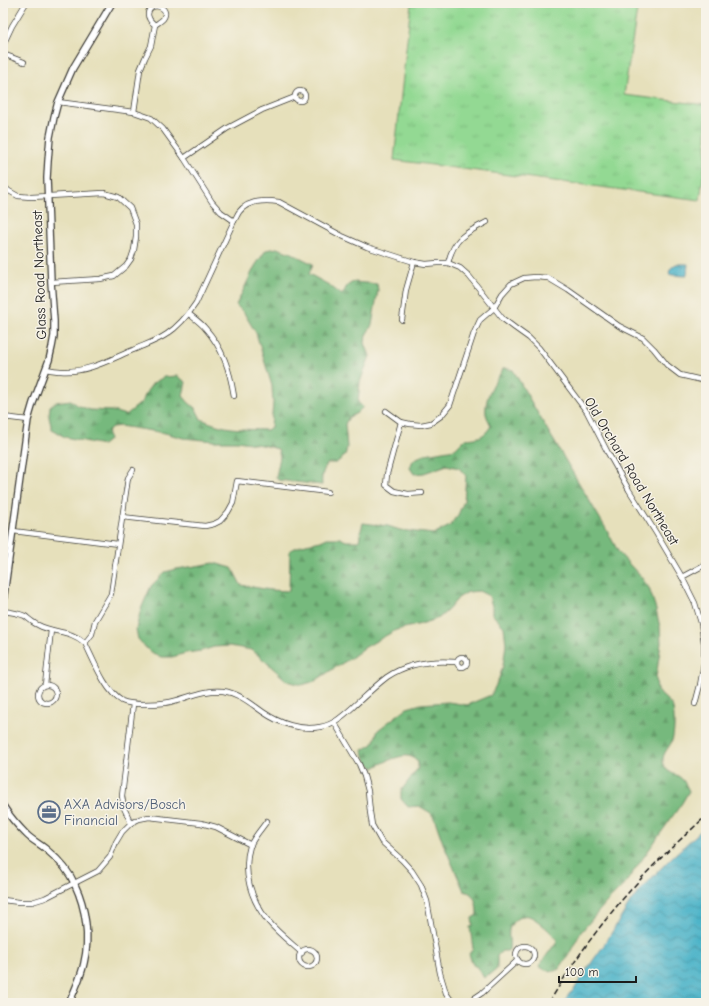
<svg xmlns="http://www.w3.org/2000/svg" width="709" height="1006" viewBox="0 0 709 1006" font-family="'Comic Neue',sans-serif">
<defs>
<pattern id="grass-tufts" width="24" height="20" patternUnits="userSpaceOnUse"><rect width="24" height="20" fill="#93d993"/><path d="M3 7l-1-3M5 7V3M7 7l1-3M15 17l-1-3M17 17v-4M19 17l1-3" fill="none" stroke="#7eba7e"/></pattern>
<pattern id="forest-firs" width="22" height="20" patternUnits="userSpaceOnUse"><rect width="22" height="20" fill="#76b97d"/><path d="M5 1l3.5 6h-7zM16 11l3.5 6h-7z" fill="#669e6b"/></pattern>
<pattern id="water-waves" width="16" height="10" patternUnits="userSpaceOnUse"><rect width="16" height="10" fill="#49b2c8"/><path d="M0 5q4-4 8 0t8 0" fill="none" stroke="#3c90a2"/></pattern>
</defs>
<rect width="100%" height="100%" fill="#f7f3e8"/>
<filter id="ink" filterUnits="userSpaceOnUse"><feTurbulence type="fractalNoise" baseFrequency=".025" numOctaves="2"/><feDisplacementMap in="SourceGraphic" scale="8" xChannelSelector="R" yChannelSelector="G"/><feConvolveMatrix kernelMatrix="1 2 1 2 8 2 1 2 1" color-interpolation-filters="sRGB"/></filter>
<filter id="wash" filterUnits="userSpaceOnUse"><feTurbulence type="fractalNoise" baseFrequency=".012" numOctaves="4" result="noise"/><feDisplacementMap in="SourceGraphic" scale="16" xChannelSelector="R" yChannelSelector="G"/><feGaussianBlur stdDeviation="0.9" result="paint"/><feColorMatrix in="noise" values="0 0 0 0 0 0 0 0 0 0 0 0 0 0 0 0 0 1.4 0 .05"/><feComposite in="paint" operator="in"/></filter>
<g filter="url(#wash)">
<rect width="100%" height="100%" fill="#e6e0bb"/>
<path fill="url(#grass-tufts)" stroke="#587a58" d="M411,3H638L624,95L706,105V155L700,200L394,160Z"/>
<g fill="url(#forest-firs)" stroke="#496a4c">
<path d="M277,248L291,253L313,264L309,274L329,285L342,295L347,286L353,282L377,284L378,290L372,325L366,335L365,343L370,356L360,382L358,402L363,407L357,413L349,417L345,424L347,447L345,456L336,463H328C323,470 321,476 322,485L278,480L276,477L280,457L278,449L267,446L238,441H215L183,438L165,433L120,426L112,427L107,431L109,440L103,445L65,437L52,430L49,417L50,406L56,402L71,400L77,405L90,410L112,411L126,415L142,402L147,391L153,383L164,377L177,376L186,382L183,396L188,402L196,409L201,419C225,430 241,429 267,430L271,427L273,403L272,386L256,333L244,313L236,305L255,266L266,250Z"/>
<path d="M504,368L513,370L541,419L605,527L619,553L641,577L649,588L655,606L660,627L661,643L656,678L657,691C662,696 668,700 672,706C675,712 675,737 671,743C668,749 662,754 663,762C666,775 676,772 683,780C685,783 687,787 689,791L682,803L624,885L605,904L581,932L568,956L559,969L554,971L545,970L539,966L557,941C555,935 536,918 529,916C523,914 514,919 511,925C506,933 511,941 509,950L507,951H502L497,956V969L491,974L487,975L484,978L477,967L473,965L469,954L473,949L470,927L473,926L472,918L477,915C477,905 476,893 464,891L443,843L435,820L431,813L419,806L408,807L401,799V791L418,768V761C414,758 409,755 404,756C395,757 381,763 374,768C367,764 364,758 363,750L373,744L378,730L407,708L421,704L448,702L467,705L491,695L498,681L503,666L506,644L504,627L492,614V606L489,596L479,591L468,592L458,598L449,609L439,618L421,624L396,630L378,640L364,648L351,658L336,667L315,681L302,685L287,681L265,661L252,650L230,646L214,647L201,651L186,653L172,657H161L149,651L138,639L136,629L141,609L151,586L165,572L177,569L214,563L232,568L241,585L270,590L289,591L290,550L306,544L321,541L327,538H340L346,541H359L361,530L363,523L388,526L400,530L433,534L450,526L458,515L464,501L466,476L459,468L447,465L424,473L414,474L410,468L413,460L425,454L455,449L465,439C478,438 483,438 491,426C490,423 487,418 486,414C484,397 495,381 504,368Z"/>
</g>
<g fill="url(#water-waves)" stroke="#326772">
<path d="M676,264H688L687,275L685,276L672,275L669,274L670,269Z"/>
<path d="M706,826V1003H564L569,994L574,990L582,976L604,945L631,901L641,889L670,859Z"/>
</g>
</g>
<g filter="url(#ink)">
<g fill="none" stroke-linecap="round" stroke-linejoin="round">
<g stroke="#3a3934" stroke-width="6">
<g id="minor">
<path d="M3,45L12,26L26,3"/>
<path d="M3,54L24,62"/>
<circle cx="300" cy="96" r="5"/>
<path d="M58,102L134,112L151,118L163,129L184,158L212,202L221,212L234,221"/>
<path d="M134,112L140,70L145,58L151,46L155,25C158,23 161,21 163,19C172,7 149,0 148,14C148,19 151,22 155,25"/>
<path d="M184,158L228,128L262,110L295,97"/>
<path d="M3,186L9,191L18,196L31,197L104,193L118,197L130,208L136,224V237L134,250L131,259L126,266L114,276L100,279L51,282"/>
<path d="M448,263C454,238 465,233 487,222"/>
<path d="M189,314C194,318 201,323 205,328C223,348 230,371 234,396"/>
<path d="M402,320L406,290L414,262"/>
<path d="M46,369C51,370 56,371 61,371C87,373 111,359 133,350C144,345 157,341 167,334C179,326 188,315 196,303L234,221C236,218 237,215 239,212C248,200 265,200 279,202L342,236L367,247L414,262L426,264L438,263H448L460,268L469,276L503,319L515,328L529,338L539,348L587,412L608,453L629,490L656,533L682,577L695,603L701,623L704,643V663L700,685L695,704"/>
<path d="M386,411L401,422L410,424L421,425L431,423L441,416L450,405L474,333L480,320L494,308L502,294L511,284L524,278L536,277L548,278L568,290L619,326L643,338L654,349L667,365L680,375L706,381"/>
<path d="M3,417L28,420"/>
<path d="M401,422L387,474L386,485L394,491L408,494L422,493"/>
<path d="M122,517L205,526L214,524L220,521L228,512L233,503L237,481L328,492"/>
<path d="M13,531L118,544"/>
<path d="M682,577L706,564"/>
<path d="M3,611C11,612 18,613 25,616C29,619 33,623 38,625C55,634 69,629 85,643C94,661 105,691 122,701C129,704 136,704 143,704C152,704 161,704 170,702C188,698 205,689 223,691C239,693 250,703 263,712C279,723 300,731 320,727C333,725 343,716 353,707C364,697 375,686 387,677C407,663 433,660 457,662"/>
<path d="M85,643L92,634L95,621L111,594L128,478L133,470"/>
<circle cx="462" cy="662" r="5"/>
<path d="M45,685L51,630"/>
<circle cx="47" cy="694" r="9"/>
<path d="M334,722L359,764L364,776L368,791L370,812L372,825L381,841L402,860L412,871L421,885L427,901L440,973L446,993L453,1003"/>
<path d="M267,821C262,828 253,838 250,846C242,872 251,900 268,921C278,933 291,943 302,953"/>
<path d="M131,823L124,808L122,796L133,704"/>
<path d="M3,900L19,902H32L45,898L98,871L110,857L116,842L122,832L131,823L139,819L149,817L201,823L216,827L251,845"/>
<circle cx="525" cy="955" r="9"/>
<circle cx="308" cy="958" r="9"/>
<path d="M467,1003L482,993L518,960"/>
</g>
</g>
<g stroke="#3a3934" stroke-width="8">
<g id="tertiary">
<path d="M3,602L28,420L33,403L49,360L52,347L54,336V321L51,282L47,178L48,161L50,137L54,117L58,102L73,68L112,3"/>
<path d="M3,806C10,817 18,826 27,835C33,841 42,845 48,851C59,860 70,873 75,885C86,908 90,938 84,963C81,977 75,990 69,1003"/>
</g>
</g>
<use href="#minor" stroke="#fff" stroke-width="4.5"/>
<use href="#tertiary" stroke="#fff" stroke-width="5.5"/>
<path stroke="#1c1c1c" stroke-width="1.5" stroke-dasharray="6 3" stroke-linecap="butt" d="M549,1003C579,951 616,903 659,860C674,845 690,831 706,816"/>
</g>
</g>
<defs>
<g id="office-ring" transform="scale(1.15)"><circle r="9.5" fill="#f7f3e8" stroke="#5c6f8a" stroke-width="1.5"/><path d="M-6-3h4V-5.5h4V-3h4V5H-6ZM-1-4.5V-3h2v-1.5ZM-6 0V1H6V0Z" fill="#5c6f8a"/></g>
</defs>
<g fill-rule="evenodd">
<use href="#office-ring" x="49" y="812"/>
</g>
<g text-anchor="middle" stroke-width="3" stroke-linejoin="round" paint-order="stroke">
<g font-size="14" fill="#1c1c1c" stroke="#f7f3e8">
<text transform="translate(39 275) rotate(-92)" y="5">Glass Road Northeast</text>
<text transform="translate(632 471) rotate(59)" y="5">Old Orchard Road Northeast</text>
</g>
<g font-size="14" fill="#4e5e75" stroke="#f7f3e8" text-anchor="start">
<text x="64" y="809">AXA Advisors/Bosch<tspan x="64" dy="16">Financial</tspan></text>
</g>
</g>
<rect width="709" height="1006" fill="none" stroke="#f7f3e8" stroke-width="16"/>
<path d="M559 976v6h77v-6" fill="none" stroke="#1c1c1c" stroke-width="2"/>
<text x="565" y="976" font-size="12" fill="#1c1c1c" stroke="#f7f3e8" stroke-width="3" paint-order="stroke">100 m</text>
</svg>
